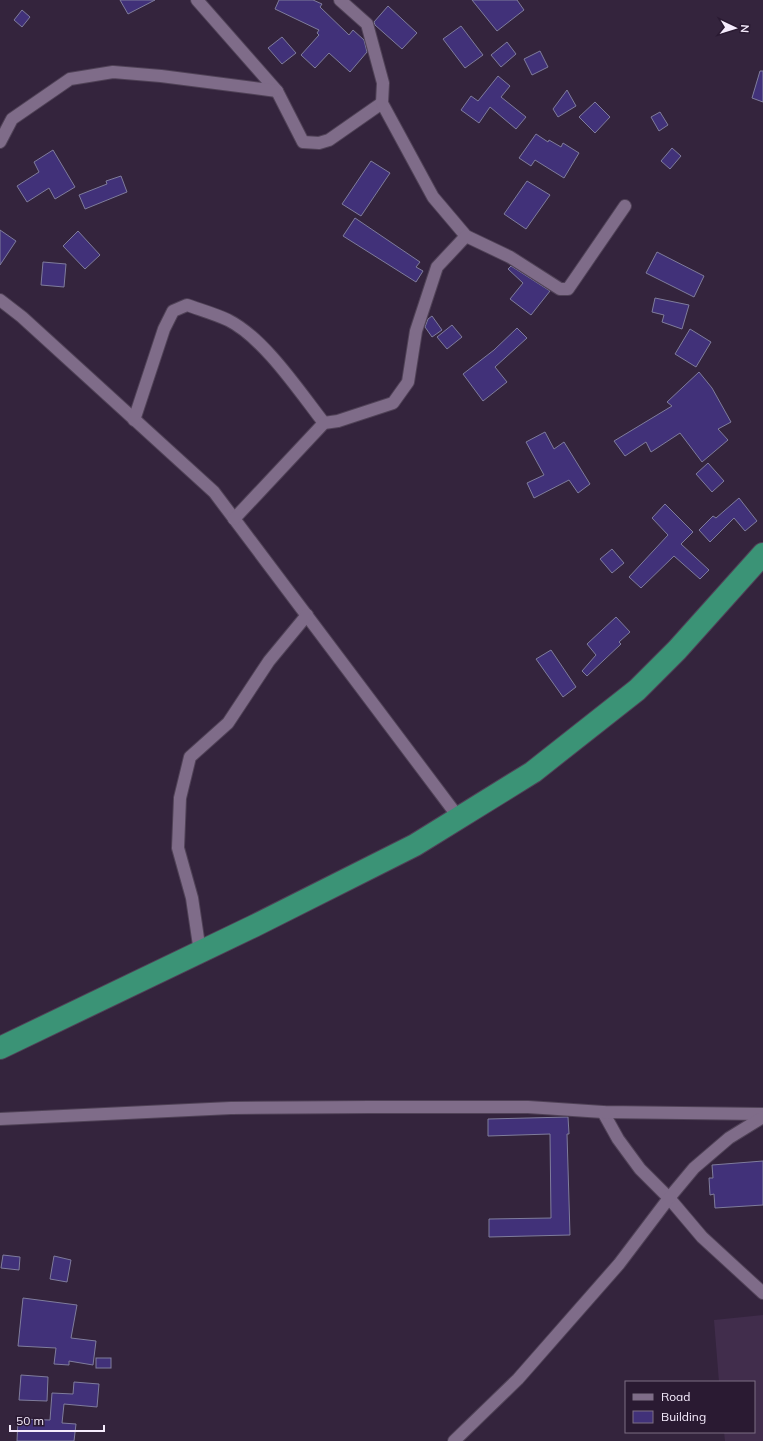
<svg xmlns="http://www.w3.org/2000/svg" width="763" height="1441" viewBox="0 0 763 1441" font-family="Mulish,sans-serif">
<rect width="100%" height="100%" fill="#34243d"/>
<path fill="#412d4c" d="M763,1315V1441H725L724,1432H754V1382H719L714,1320Z"/>
<g fill="#413179" stroke="#7f7c9c">
<path d="M120,0H155L128,14Z"/>
<path d="M279,0H313L322,4L320,7L349,35L353,30L364,40L367,52L350,72L329,53L315,68L301,55L319,35L317,33L319,30L275,9Z"/>
<path d="M472,0H517L524,10L497,31Z"/>
<path d="M388,6L417,33L402,49L375,25L374,22Z"/>
<path d="M22,10L30,17L22,27L14,20Z"/>
<path d="M461,26L483,55L465,68L443,39Z"/>
<path d="M282,37L296,53L282,64L268,48Z"/>
<path d="M507,42L516,54L501,67L491,55Z"/>
<path d="M540,51L548,67L532,75L524,59Z"/>
<path d="M760,71H763V102L752,98Z"/>
<path d="M498,76L510,86L501,97L526,117L516,129L490,107L479,123L461,110L471,96L478,101Z"/>
<path d="M567,90L576,106L558,117L553,109Z"/>
<path d="M595,102L610,117L595,133L579,117Z"/>
<path d="M660,112L668,125L659,131L651,117Z"/>
<path d="M536,134L548,142L549,140L561,147L563,143L579,153L564,178L535,160L531,166L519,158Z"/>
<path d="M672,148L681,156L670,169L661,161Z"/>
<path d="M53,150L75,187L55,199L49,188L27,202L17,186L39,172L34,162Z"/>
<path d="M371,161L390,173L361,216L342,204Z"/>
<path d="M121,176L127,192L85,209L79,195L107,184L106,181Z"/>
<path d="M527,181L550,195L526,229L504,214Z"/>
<path d="M355,218L420,262L416,267L423,271L416,282L343,236Z"/>
<path d="M0,230L16,241L0,265Z"/>
<path d="M78,231L100,255L85,269L63,246Z"/>
<path d="M657,252L704,276L694,297L646,273Z"/>
<path d="M43,262L66,264L64,287L41,285Z"/>
<path d="M511,266L550,291L531,315L510,299L523,283L508,269Z"/>
<path d="M655,298L689,305L682,329L662,322L664,315L652,312Z"/>
<path d="M432,316L442,330L432,337L425,327L428,319Z"/>
<path d="M452,325L462,337L447,349L437,337Z"/>
<path d="M517,328L527,338L495,367L507,382L483,401L463,374L494,350Z"/>
<path d="M690,329L711,342L696,367L675,354Z"/>
<path d="M699,372L712,388L731,422L718,429L728,440L702,462L680,433L651,452L646,442L625,456L614,441L672,406L667,402Z"/>
<path d="M545,432L554,449L564,442L590,484L578,493L569,480L534,498L527,483L544,475L526,442Z"/>
<path d="M708,463L724,481L712,492L696,474Z"/>
<path d="M739,498L757,521L745,531L734,518L710,542L699,530L713,516L716,518Z"/>
<path d="M665,504L693,532L681,544L709,570L700,579L674,556L641,588L629,577L668,535L652,518Z"/>
<path d="M612,549L624,563L612,573L600,559Z"/>
<path d="M616,617L630,632L619,642L621,644L587,676L582,671L596,655L587,644Z"/>
<path d="M551,650L576,687L563,697L536,659Z"/>
<path d="M568,1117L569,1134H567L570,1235L489,1237V1219L551,1218L550,1134L488,1136V1119Z"/>
<path d="M763,1161V1205L715,1208L714,1194L710,1195L709,1178H713L712,1165Z"/>
<path d="M3,1255L20,1257L19,1270L1,1268Z"/>
<path d="M54,1256L71,1260L67,1282L50,1279Z"/>
<path d="M23,1298L77,1305L71,1338L96,1341L93,1365L69,1361V1365L54,1364L56,1348L18,1346Z"/>
<rect x="96" y="1358" width="15" height="10"/>
<path d="M21,1375L48,1377L47,1401L19,1400Z"/>
<path d="M74,1382L99,1384L97,1407L64,1404L62,1423L76,1424L74,1441H17L18,1419L50,1420L52,1393L73,1394Z"/>
</g>
<g fill="none" stroke-linecap="round" stroke-linejoin="round">
<g stroke="#504257" stroke-width="14">
<g id="street">
<path d="M197,0L277,91L303,142L319,143L329,140L382,103"/>
<path d="M340,0L367,24L383,83L382,103L433,197L466,236L510,257L560,289H568L625,206"/>
<path d="M0,142L12,119L70,79L113,72L161,76L277,91"/>
<path d="M0,300L22,317L214,492L459,818"/>
<path d="M134,420L164,329L173,311L187,305C201,310 215,314 228,320C264,338 299,391 324,423"/>
<path d="M234,519L324,423L338,421L393,403L408,382L416,331L437,267L466,236"/>
<path d="M200,952L192,898L178,848L180,798L190,757L228,723L269,661L307,615"/>
<path d="M603,1112L618,1139L640,1169L669,1198L702,1237L763,1293"/>
<path d="M0,1119L231,1108L371,1107H528L603,1112L763,1114"/>
<path d="M454,1441L518,1379L619,1264L669,1198L694,1168L729,1138L763,1117"/>
</g>
</g>
<g stroke="#504257" stroke-width="24">
<path id="highway" d="M0,1048L254,926L415,845L533,772L637,690L677,650L763,554"/>
</g>
<use href="#street" stroke="#7f6c89" stroke-width="12"/>
<use href="#highway" stroke="#3b9376" stroke-width="22"/>
</g>
<rect x="625" y="1381" width="130" height="52" fill="#2a1a32" stroke="#7c6e83"/>
<rect x="633" y="1394" width="20" height="6" fill="#7f6c89" stroke="#7c6e83"/>
<text x="661" y="1401" font-size="12" fill="#f6ecfd">Road</text>
<rect x="633" y="1411" width="20" height="12" fill="#413179" stroke="#7c6e83"/>
<text x="661" y="1421" font-size="12" fill="#f6ecfd">Building</text>
<g transform="translate(735 28) rotate(94)" stroke="#2a1a32" stroke-width="3" paint-order="stroke">
<path d="M0-3L7 15L0 10L-7 15Z" fill="#f6ecfd"/>
<text y="-6" font-size="11" font-weight="bold" text-anchor="middle" fill="#f6ecfd">N</text>
</g>
<path d="M10 1425v6h94v-6" fill="none" stroke="#f6ecfd" stroke-width="2"/>
<text x="16" y="1425" font-size="12" fill="#f6ecfd" stroke="#2a1a32" stroke-width="3" paint-order="stroke">50 m</text>
</svg>
